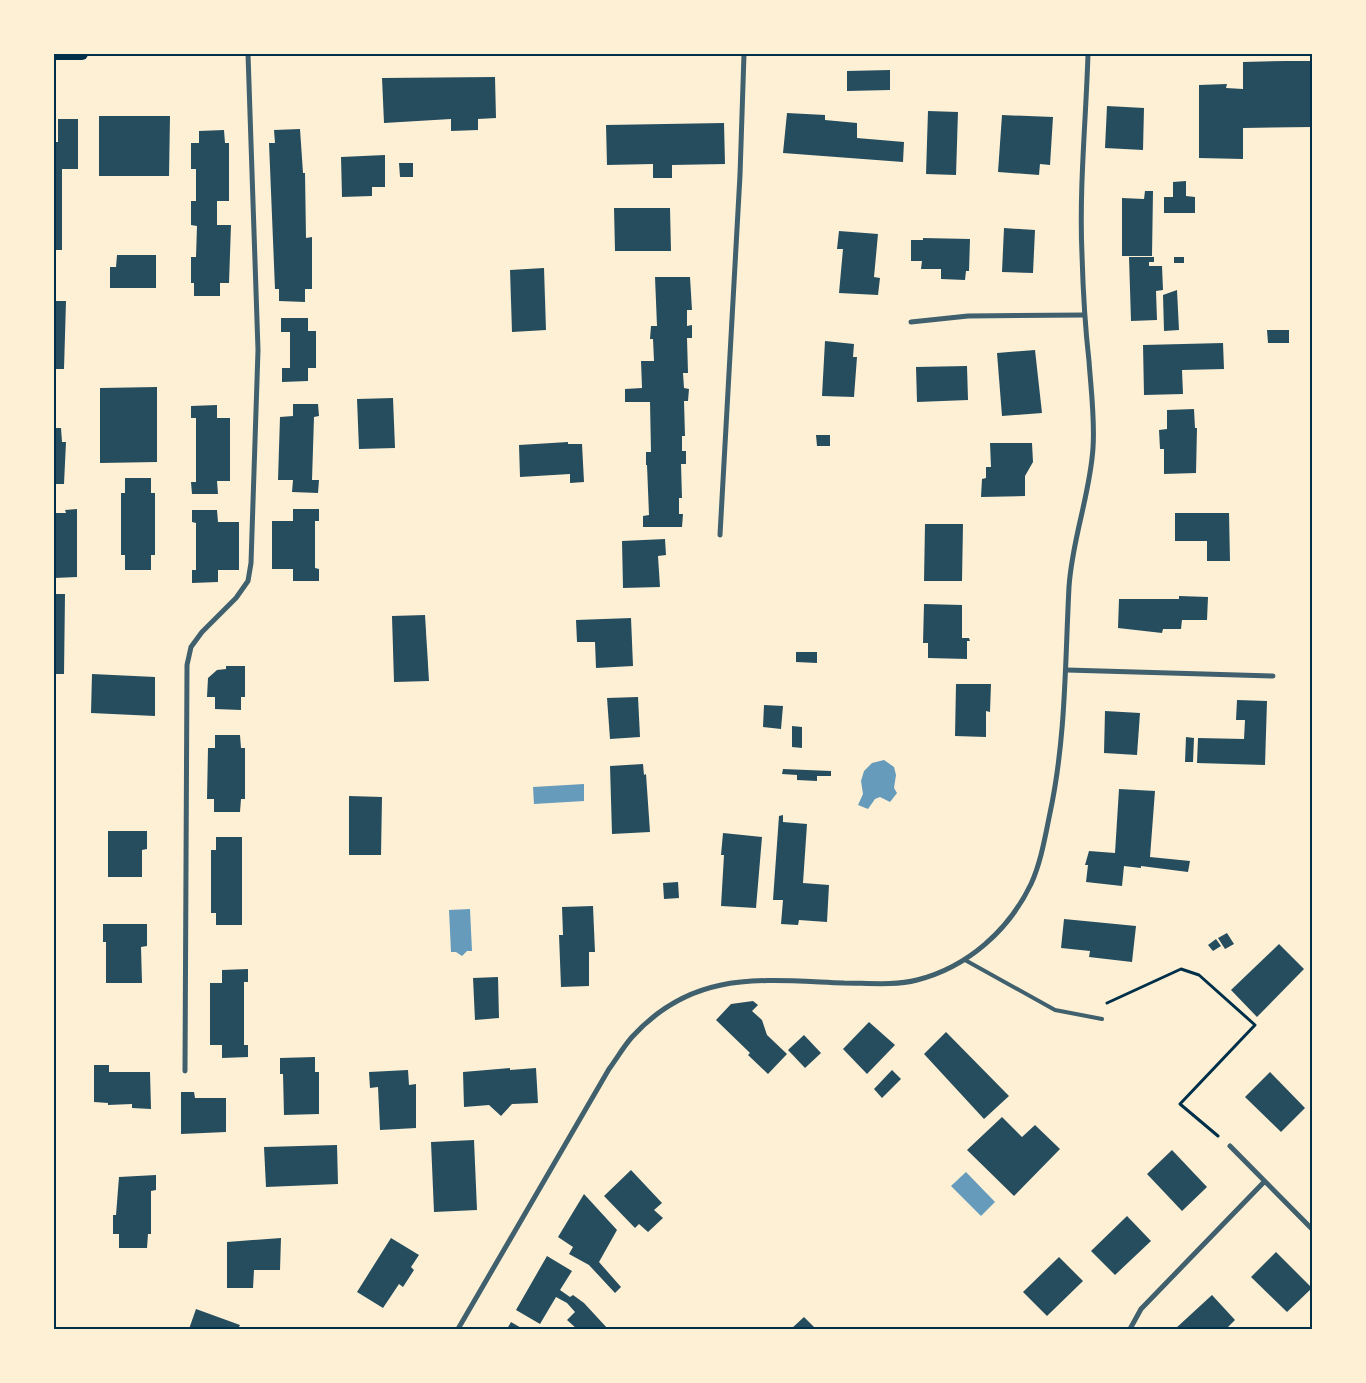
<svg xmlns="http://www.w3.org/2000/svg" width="1366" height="1383" viewBox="0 0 1366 1383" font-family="'PT Sans Narrow',sans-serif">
<rect width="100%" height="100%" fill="#fdf0d5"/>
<g fill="#669bbc">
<path d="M884,760L894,767L896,775L894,788L897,793L890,802L880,797L875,799L868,809L858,805L863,794L861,781L864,771L872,763Z"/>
<path d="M584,784V801L534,804L533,787Z"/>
<path d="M470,909L472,951H467L462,956L456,952H451L449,910Z"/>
<path d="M966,1172L995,1202L981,1216L951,1186Z"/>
</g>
<g fill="#264d5e">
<path d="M1286,61H1312V127L1243,128V159L1199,158V85L1227,84L1226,88L1243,89V62Z"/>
<path d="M890,70V90L847,91V71Z"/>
<path d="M495,77L496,118L478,119V130L451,131V119L384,123L382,78Z"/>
<path d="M1107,106L1144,108L1143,150L1105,148Z"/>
<path d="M928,111L958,112L956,175L926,174Z"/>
<path d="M787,113L825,115V120L857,123V138L904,142L903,162L783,153Z"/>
<path d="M1002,115L1053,117L1050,165L1040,164L1039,175L998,172Z"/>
<path d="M99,116H170L169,176H99Z"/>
<path d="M58,119H78V169H62V250H54V142H58Z"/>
<path d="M724,123L725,164L672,165V178H653V164L607,165L606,125Z"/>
<path d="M300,129L303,173H305L306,238L312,237V289H305V302L279,301V289H275L269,143H275L274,130Z"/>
<path d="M224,130L225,143H229V201H217V225H231L229,283H220V296H194V283H191V257H196L197,226L191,225V201H196V169H191V143H199V131Z"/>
<path d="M385,155V187H372V196L342,197L341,157Z"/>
<path d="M399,163H413V177H400Z"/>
<path d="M1186,181V196L1195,197V213H1164V197H1173V182Z"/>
<path d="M1145,191H1153L1152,256H1122V198L1144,199Z"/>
<path d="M614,208H670L671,251H615Z"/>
<path d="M1004,228L1035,230L1033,273L1002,272Z"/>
<path d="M839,231L878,234L874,277L880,278L878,295L839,293L843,249H837Z"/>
<path d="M923,238L970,239L969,271H966L965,280L941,279V269H921L922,261H911V240H923Z"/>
<path d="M117,255H156V288H110V267H116Z"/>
<path d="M1129,257H1154V262H1149V266H1162L1163,290L1156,291L1157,320L1131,321Z"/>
<rect x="1174" y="257" width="10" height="6"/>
<path d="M544,268L546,330L512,332L510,270Z"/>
<path d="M655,277H690L692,310H687V326L692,325V338H687L688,373H683L684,388L689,389L688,401H684L685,436H682V451H686V464H681L682,498H679V514H683L682,527H643V516L649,515L647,465H646V452H651L650,402H625V389L642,388L641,361H654L653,339H650L651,326H657Z"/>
<path d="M1177,290L1179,330L1164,331L1163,295Z"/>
<path d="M54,301H66L64,369H54Z"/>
<path d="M281,318H308V331H316V368H308V381L282,382V368H290V332H281Z"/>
<path d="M1267,330H1289V343H1268Z"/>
<path d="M825,341L854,344L853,357H857L854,397L822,396Z"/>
<path d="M1223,343L1224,369L1182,370L1183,394L1144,395L1143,345Z"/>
<path d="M1035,350L1042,413L1002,416L997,353Z"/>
<path d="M967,366L968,400L917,402L916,367Z"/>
<path d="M157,387V462L100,463V388Z"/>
<path d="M393,398L395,448L359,449L357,399Z"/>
<path d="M293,404H318L319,416L314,417L312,480H319L318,493L292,492L293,480H278L280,417L293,416Z"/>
<path d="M217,405V418H230V481H217L218,494H192L191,482H196V418H191V406Z"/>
<path d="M1194,409L1195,428H1197L1196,473L1164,474V449H1160L1159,430L1167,429V410Z"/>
<path d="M54,428H61L62,442H66L64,484H54Z"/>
<path d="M816,435H830V446H817Z"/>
<path d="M568,442V444H582L584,482L570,483V474L520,477L519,445Z"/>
<path d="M990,443H1032L1033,462L1025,476V496L981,497L982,479L986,478V467H991Z"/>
<path d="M125,478H151V493H155V555H151V570H125V555H121V493H125Z"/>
<path d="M77,509V577L54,578V513H66L65,510Z"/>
<path d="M293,509H319V521H315V568L319,569V581H293V569H272V521H293Z"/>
<path d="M192,510H217L218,522H239V570H218V582L192,583V570H196V523L192,522Z"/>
<path d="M1175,513H1229L1230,561H1207V541H1175Z"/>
<path d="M925,524H963L962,581H924Z"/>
<path d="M665,539L666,555L658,556L660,587L623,588L622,541Z"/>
<path d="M54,594H65L64,674H54Z"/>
<path d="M1179,596L1208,597L1207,620H1182L1181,629H1163L1162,633L1118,628L1119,599H1179Z"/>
<path d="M924,604L962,605V638H969L970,641H967V659L928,658V643H923Z"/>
<path d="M425,615L429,681L394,682L392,616Z"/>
<path d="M631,618L633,666L596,668L595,642H577L576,620Z"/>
<path d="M796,652H817V663L796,662Z"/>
<path d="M226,666H245V697H241V710L215,709V697H207L208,678L217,670L226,669Z"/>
<path d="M92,674L155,677V716L91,713Z"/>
<path d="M956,684H991L990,712L986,711V737L955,736Z"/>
<path d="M638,697L640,737L610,739L607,698Z"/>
<path d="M1237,700L1267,701L1265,765L1197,763L1198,738L1244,739L1245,720H1236Z"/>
<path d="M764,705L783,706L781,729L763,727Z"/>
<path d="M1105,711L1140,713L1137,755L1104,753Z"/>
<path d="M792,726L802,727V748L792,747Z"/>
<path d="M215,735H240L241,748H245V799H241L240,812H214V799H207L208,748H215Z"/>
<path d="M1186,737L1194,738L1193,762H1185Z"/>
<path d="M643,764L644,775L646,774L650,832L612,834L610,766Z"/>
<path d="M783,769L831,771V776H817V781L797,780V775L782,774Z"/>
<path d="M1119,789L1155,791L1150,857L1190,861L1188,872L1141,866V868L1124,866L1122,886L1086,882L1088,865H1085L1089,851L1115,853Z"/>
<path d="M349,796L382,797L381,855H349Z"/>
<path d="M783,815V822L807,824L803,883L829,885L827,922L799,920L798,925L781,924L783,900H773L779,816Z"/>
<path d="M108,831H147V849L142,850V877H108Z"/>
<path d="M723,833L762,837L756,908L721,906L724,855H721Z"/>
<path d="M216,837H242V925H216V913H211V850H216Z"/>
<path d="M678,882L679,898L664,899L663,883Z"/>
<path d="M593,906L595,952H589V986L561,987L559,935H563L562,907Z"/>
<path d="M1064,919L1136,926L1132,962L1089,957L1090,951L1061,948Z"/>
<path d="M103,924H147V946L141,947L142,983H106V942H103Z"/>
<path d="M1227,933L1234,944L1225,949L1218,938Z"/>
<path d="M1216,939L1221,946L1213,951L1208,945Z"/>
<path d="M1279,944L1304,969L1257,1017L1231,990Z"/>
<path d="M248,969V982H244V1045H248V1057L222,1058V1045H210V983H222V970Z"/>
<path d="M498,977L499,1018L475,1020L473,978Z"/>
<path d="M753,1001L758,1005L752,1011L762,1020L767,1035L787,1054L768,1074L748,1055L750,1053L716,1020L731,1004Z"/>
<path d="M869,1022L895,1045L867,1074L843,1049Z"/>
<path d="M946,1032L1009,1096L984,1119L924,1054Z"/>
<path d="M804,1035L821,1053L805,1068L788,1050Z"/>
<path d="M315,1057V1072H319V1114L284,1115L283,1074H280V1058Z"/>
<path d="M94,1065H109V1072H150L151,1109L132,1108V1104L108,1105V1103L94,1102Z"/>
<path d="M510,1068V1070L536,1068L538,1103L512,1104L501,1116L489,1105L464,1107L463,1072Z"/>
<path d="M408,1070L409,1085L416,1084V1128L380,1130L378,1087L370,1088L369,1072Z"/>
<path d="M892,1070L901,1079L882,1098L874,1089Z"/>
<path d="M1270,1072L1305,1108L1281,1132L1245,1097Z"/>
<path d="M181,1092H194L195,1098H226V1132L181,1134Z"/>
<path d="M1002,1117L1022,1137L1035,1125L1060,1149L1014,1196L967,1150Z"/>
<path d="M474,1140L477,1210L434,1212L431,1142Z"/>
<path d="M337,1145L338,1184L266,1187L264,1147Z"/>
<path d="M1172,1150L1207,1187L1182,1211L1147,1174Z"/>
<path d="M631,1170L662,1203L654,1210L663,1218L648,1232L639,1224L635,1228L604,1196Z"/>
<path d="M156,1175V1190L151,1191V1234H148L147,1248H119V1234H113V1215H116L119,1177Z"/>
<path d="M584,1194L617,1230L599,1262L621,1287L615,1293L589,1265L569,1254L573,1247L558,1237Z"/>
<path d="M1127,1216L1151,1241L1115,1275L1091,1251Z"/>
<path d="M281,1238L280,1270H254L253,1288H227V1242Z"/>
<path d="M391,1238L419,1255L411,1267L414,1270L403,1287L399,1284L383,1308L357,1292Z"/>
<path d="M1276,1252L1312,1288L1287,1312L1251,1277Z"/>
<path d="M547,1256L572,1271L560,1290L570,1297L573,1295L584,1303L608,1329H577L567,1320L575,1312L567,1303L556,1297L540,1324L516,1310Z"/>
<path d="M1059,1257L1083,1281L1047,1316L1023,1292Z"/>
<path d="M1212,1295L1235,1320L1226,1329H1175Z"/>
<path d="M196,1309L240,1325L238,1329H189Z"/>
<path d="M804,1317L816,1329H791Z"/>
<path d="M511,1322L523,1329H507Z"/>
</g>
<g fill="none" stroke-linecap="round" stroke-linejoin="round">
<path stroke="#003049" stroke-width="3" d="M1107,1003L1181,969L1199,975L1255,1025L1180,1104L1218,1136"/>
<path stroke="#3f606c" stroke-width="4" d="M965,960L1055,1010L1102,1019"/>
<g stroke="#3f606c" stroke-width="5">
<path d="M911,322L968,316L1084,315"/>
<path d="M720,535L740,175L744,54"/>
<path d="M1067,670L1273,676"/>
<path d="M185,1071L187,665L191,647L202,632L236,598L248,581L251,563L258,350L248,54"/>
<path d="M1230,1146L1312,1229"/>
<path d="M458,1329L609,1069C617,1058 624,1046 632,1037C694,969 762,980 844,983C867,983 894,986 917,980C968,967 1009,930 1031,884C1041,862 1045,837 1050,813C1066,738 1065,663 1069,587C1072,539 1090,495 1093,448C1095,419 1091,390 1089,361C1085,326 1083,290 1082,255C1079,188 1086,120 1088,54"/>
<path d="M1130,1329L1141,1309L1264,1182"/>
</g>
<path stroke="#003049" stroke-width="12" d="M54,54H82"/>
</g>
<rect width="1366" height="1383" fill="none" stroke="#fdf0d5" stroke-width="110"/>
<rect x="55" y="55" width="1256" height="1273" fill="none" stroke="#003049" stroke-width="2"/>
</svg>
